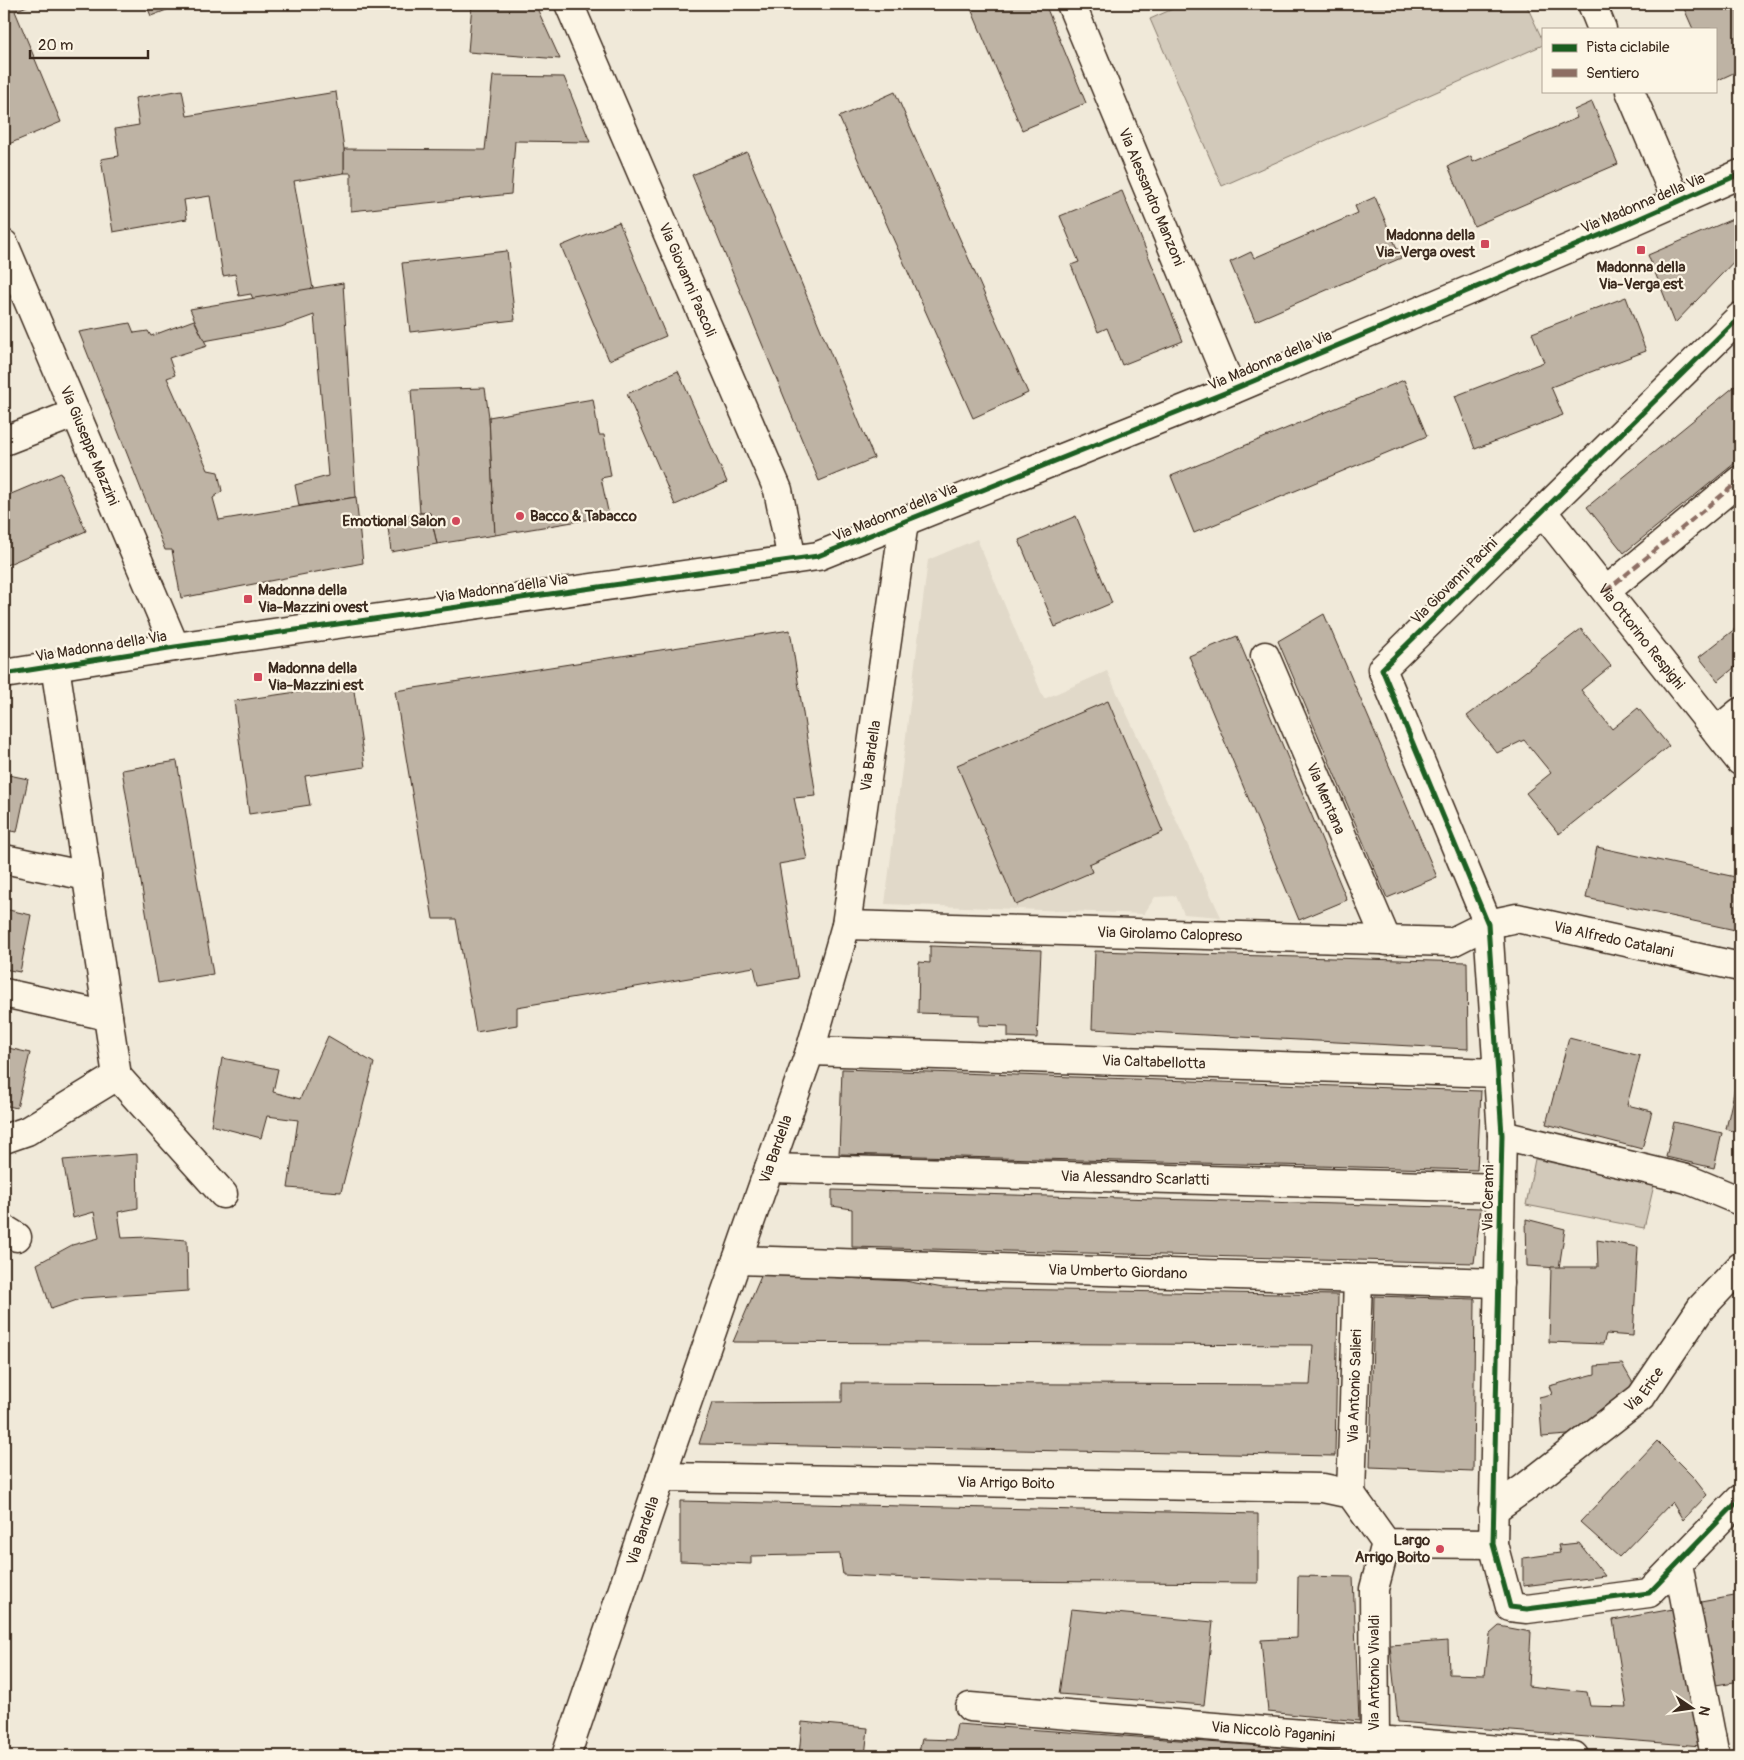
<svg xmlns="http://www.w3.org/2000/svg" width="1744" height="1760" viewBox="0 0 1744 1760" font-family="Pangolin,sans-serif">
<rect width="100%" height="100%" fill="#f0e9d9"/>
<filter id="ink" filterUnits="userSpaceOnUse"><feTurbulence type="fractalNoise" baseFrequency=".02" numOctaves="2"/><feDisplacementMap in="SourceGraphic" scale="10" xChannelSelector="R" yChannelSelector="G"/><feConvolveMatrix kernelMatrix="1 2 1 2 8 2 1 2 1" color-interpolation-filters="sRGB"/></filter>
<g filter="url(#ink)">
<path fill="#e1d9c9" d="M977,539L1044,699L1107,671L1221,917L1184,914L1176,896L1155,897L1144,914L885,904L928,560Z"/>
<g fill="#d2c9ba" stroke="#867a6c">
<path d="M1184,4H1526L1543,41V45L1222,186L1150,19Z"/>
<path d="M1535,1159L1654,1185L1644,1228L1526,1205Z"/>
</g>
<g fill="#beb3a4" stroke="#3b2a1e">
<path d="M4,4H32L15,11L61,122L4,146Z"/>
<path d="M146,4H182L151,16Z"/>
<path d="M472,4H535L560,59L468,52Z"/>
<path d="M969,4H1045L1086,103L1022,130Z"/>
<path d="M1682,4H1740V70L1716,81L1715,29H1693Z"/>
<path d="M493,76L564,77L590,142L515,141L511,194L351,211V173H344V149L485,150Z"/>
<path d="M182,90L187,116L336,92L344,149V173L294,181L313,289L253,299L251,294L239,296L235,274L223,276L210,196L184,200L187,219L113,232L101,159L119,156L115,129L139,125L135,98Z"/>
<path d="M895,92L1028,393L973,418L839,117Z"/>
<path d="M1592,102L1618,164L1474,226L1448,166L1471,156L1473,162L1577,118L1574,110Z"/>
<path d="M747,152L874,458L819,481L692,175Z"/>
<path d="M1122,191L1183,341L1122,365L1107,328L1098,332L1071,265L1079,262L1060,216Z"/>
<path d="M1375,197L1401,258L1255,321L1230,262L1251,252L1254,258L1358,213L1355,206Z"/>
<path d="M1735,218L1740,225V255L1675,323L1648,255Z"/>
<path d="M619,222L666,336L609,360L561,246Z"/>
<path d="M507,251L515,320L410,332L402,263Z"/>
<path d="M343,283L356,497L299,506L295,485L328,476L314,315L281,327L204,341L190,309Z"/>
<path d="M1626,297L1646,351L1551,387L1563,415L1475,449L1455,396L1544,362L1532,333Z"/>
<path d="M194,320L207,346L169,358L175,375L167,378L208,470L218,472L222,491L213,498L219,520L356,497L363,563L181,598L172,550H165L79,332L130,323L134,333L148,331L151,336Z"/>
<path d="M678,371L727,482L675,505L627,394Z"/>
<path d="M1404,380L1427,436L1194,533L1171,476Z"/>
<path d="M1740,382V459L1624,553L1587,507Z"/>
<path d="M485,388L489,417L495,535L437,544L430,513H420L411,390Z"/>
<path d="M593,399L599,435H604L611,476L601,478L609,516L495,535L489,417Z"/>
<path d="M61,473L86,531L4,566V497Z"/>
<path d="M420,513H430L437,544L391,552L387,519Z"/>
<path d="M1076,516L1112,603L1055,627L1019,540Z"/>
<path d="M1324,614L1437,877L1387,898L1278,641Z"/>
<path d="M1740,625V663L1718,681L1699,657Z"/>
<path d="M1581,629L1611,666L1581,690L1612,729L1638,708L1669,746L1559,834L1526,793L1551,773L1524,740L1497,753L1467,716Z"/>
<path d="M790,630L816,796L794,798L807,859L779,864L798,978L758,985L754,967L517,1007V1025L476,1032L456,919H433L395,691Z"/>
<path d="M1237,636L1347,900L1299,920L1189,656Z"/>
<path d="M353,684L365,767L305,776L310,805L249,814L234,701Z"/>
<path d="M1108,701L1163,832L1089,864L1092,872L1016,905L957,765Z"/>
<path d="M177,761L213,974L158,983L122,770Z"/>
<path d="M4,774L28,779L17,832L4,830Z"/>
<path d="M1597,847L1740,878V931L1586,898Z"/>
<path d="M4,909L31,915L20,972L4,969Z"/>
<path d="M930,946L1041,950L1037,1038L1008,1037V1026L979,1025V1015L918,1013L919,962L930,963Z"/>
<path d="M1095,951L1467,962L1468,1049L1092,1029Z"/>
<path d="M328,1036L374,1063L341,1192L288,1188L298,1120L267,1116L261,1138L211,1125L222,1058L278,1069L273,1092L300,1099Z"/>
<path d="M1569,1038L1640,1056L1627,1105L1652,1111L1642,1149L1546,1124Z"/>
<path d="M4,1047L30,1053L17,1108L4,1105Z"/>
<path d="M842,1069L1481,1091L1477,1170L839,1154Z"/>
<path d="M1737,1079L1740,1080V1133L1726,1129Z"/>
<path d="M1674,1122L1722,1133L1714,1168L1666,1157Z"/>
<path d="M137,1154L138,1208L118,1212L122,1238L148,1237L187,1240L188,1291L83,1298L51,1309L37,1264L72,1245L99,1238L94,1212L73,1218L63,1160Z"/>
<path d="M832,1190L1481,1208L1474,1263L852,1247V1209L832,1206Z"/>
<path d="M1526,1219L1565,1229L1559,1268L1527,1266Z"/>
<path d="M1597,1240L1638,1247L1633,1336L1606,1334L1603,1344L1549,1342L1551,1267H1598Z"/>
<path d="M762,1274L905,1281L943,1288L1338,1295L1335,1456L699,1444L712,1403L842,1402V1383L1310,1385L1313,1345L733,1342Z"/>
<path d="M1374,1296L1475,1299L1473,1471L1370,1467Z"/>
<path d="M1622,1364L1634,1385L1568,1435L1542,1437L1539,1397L1552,1394L1549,1386L1595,1374V1366Z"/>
<path d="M1740,1385V1416L1733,1414Z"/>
<path d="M1657,1441L1693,1477L1707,1495L1683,1520L1672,1502L1619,1557L1580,1522Z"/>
<path d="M680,1501L1258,1514V1583L980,1581L843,1575L840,1554L751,1556V1564L680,1561Z"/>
<path d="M1579,1543L1605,1576L1523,1586V1558L1560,1553L1558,1545Z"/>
<path d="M1298,1576L1353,1577L1359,1721L1268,1712L1261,1640L1297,1638Z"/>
<path d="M1740,1595V1681L1710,1686L1695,1603Z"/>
<path d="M1071,1609L1213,1622L1204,1705L1059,1694Z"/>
<path d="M1673,1609L1701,1746L1398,1722L1390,1645L1448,1641L1449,1674L1485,1675L1490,1634L1499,1626L1531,1632L1528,1686L1587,1692L1590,1706L1627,1707L1613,1620Z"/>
<path d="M802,1722L868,1728L865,1756H799Z"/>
<path d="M957,1724L1359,1753L1358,1756H918L922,1739L954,1740Z"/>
</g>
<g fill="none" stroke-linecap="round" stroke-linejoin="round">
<g stroke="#3b2a1e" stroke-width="31">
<path id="pedestrian" d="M1606,591L1740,480"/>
</g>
<g stroke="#3b2a1e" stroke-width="31">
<g id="minor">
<path id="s1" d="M569,4L778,490L792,560"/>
<path id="s2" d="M1071,4L1232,390"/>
<path d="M1592,4L1602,29"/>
<path d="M1630,91L1677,202"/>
<path id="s3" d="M4,244L175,647"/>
<path d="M1740,317L1382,669L1488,924L1502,1135L1493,1544L1510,1607L1527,1609L1649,1593L1740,1499"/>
<path d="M4,441L76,413"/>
<path id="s4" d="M1542,511L1740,761"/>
<path id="s5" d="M1265,656L1387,941"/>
<path d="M55,666L117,1076L223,1194"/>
<path d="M4,674L175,647L818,556L1232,390L1629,223L1740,174"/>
<path d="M1717,731L1740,712"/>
<path d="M4,859L87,876"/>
<path id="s6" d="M846,925L1452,942L1488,924L1517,918L1740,967"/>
<path d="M4,993L108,1016"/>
<path id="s7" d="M810,1051L1498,1073"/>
<path d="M1502,1135L1687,1179L1740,1201"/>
<path d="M4,1139L27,1131L117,1076"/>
<path id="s8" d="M769,1168L1501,1188"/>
<path d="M4,1229L17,1237"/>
<path id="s9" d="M737,1260L1499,1283"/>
<path id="s10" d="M661,1477L1323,1488L1351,1494"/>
<path id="s11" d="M1351,1494L1358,1279"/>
<path d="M1351,1494L1386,1543L1493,1544"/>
<path id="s12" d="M1493,1510L1523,1489L1641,1397L1701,1308L1740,1267"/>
<path d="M1678,1564L1715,1756"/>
<path id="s13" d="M970,1707L1574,1756"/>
<path id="s14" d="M566,1756L661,1477L810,1051L846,925L904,522"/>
<path d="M1372,1756L1375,1739L1374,1589L1386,1543"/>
</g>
</g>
<use href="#pedestrian" stroke="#fcf5e5" stroke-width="28"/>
<use href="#minor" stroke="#fcf5e5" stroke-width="28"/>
<path stroke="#8d6e63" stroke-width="4" stroke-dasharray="8 4" stroke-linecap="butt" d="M1606,591L1740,480"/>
<g stroke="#fcf5e5" stroke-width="8">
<g id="cycleway">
<path d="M1740,317L1382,669L1488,924L1502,1135L1493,1544L1510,1607L1527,1609L1649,1593L1740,1499"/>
<path d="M4,674L175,647L818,556L1232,390L1629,223L1740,174"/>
</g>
</g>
<use href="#cycleway" stroke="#1b5e20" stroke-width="5"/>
</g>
</g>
<g fill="#d1495b" stroke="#fcf5e5" stroke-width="2">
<rect x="1480" y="239" width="10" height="10" rx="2.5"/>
<rect x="1636" y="245" width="10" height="10" rx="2.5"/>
<circle cx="520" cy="516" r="5"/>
<circle cx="456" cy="521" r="5"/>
<rect x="243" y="594" width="10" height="10" rx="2.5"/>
<rect x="253" y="672" width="10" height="10" rx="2.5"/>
<circle cx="1440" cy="1549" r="5"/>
</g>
<g text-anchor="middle" stroke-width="4.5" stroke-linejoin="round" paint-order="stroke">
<g font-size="15" fill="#3b2a1e" stroke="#fcf5e5">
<text dy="5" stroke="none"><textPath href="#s2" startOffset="209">Via Alessandro Manzoni</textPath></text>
<text transform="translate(1643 203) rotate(-23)" y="5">Via Madonna della Via</text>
<text dy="5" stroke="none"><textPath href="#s1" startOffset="300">Via Giovanni Pascoli</textPath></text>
<text transform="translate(1270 360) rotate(-23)" y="5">Via Madonna della Via</text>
<text dy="5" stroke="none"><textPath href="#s3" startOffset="219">Via Giuseppe Mazzini</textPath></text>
<text transform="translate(895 512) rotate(-22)" y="5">Via Madonna della Via</text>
<text transform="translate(1454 581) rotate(-45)" y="5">Via Giovanni Pacini</text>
<text transform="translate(502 588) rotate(-8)" y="5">Via Madonna della Via</text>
<text dy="5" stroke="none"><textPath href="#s4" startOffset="160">Via Ottorino Respighi</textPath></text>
<text transform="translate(101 646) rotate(-9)" y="5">Via Madonna della Via</text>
<text dy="5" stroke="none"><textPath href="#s14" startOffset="1048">Via Bardella</textPath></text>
<text dy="5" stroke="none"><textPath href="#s5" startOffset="155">Via Mentana</textPath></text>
<text dy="5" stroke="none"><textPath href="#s6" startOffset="324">Via Girolamo Calopreso</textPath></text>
<text dy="5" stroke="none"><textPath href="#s6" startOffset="775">Via Alfredo Catalani</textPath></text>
<text dy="5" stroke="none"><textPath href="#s7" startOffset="344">Via Caltabellotta</textPath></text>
<text dy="5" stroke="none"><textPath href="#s14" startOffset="642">Via Bardella</textPath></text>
<text dy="5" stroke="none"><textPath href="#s8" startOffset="366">Via Alessandro Scarlatti</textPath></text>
<text transform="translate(1488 1198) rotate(-89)" y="5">Via Cerami</text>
<text dy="5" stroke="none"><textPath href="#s9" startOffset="381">Via Umberto Giordano</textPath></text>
<text dy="5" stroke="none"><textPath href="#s11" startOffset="108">Via Antonio Salieri</textPath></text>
<text dy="5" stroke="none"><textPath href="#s12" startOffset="194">Via Erice</textPath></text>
<text dy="5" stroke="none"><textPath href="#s10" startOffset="345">Via Arrigo Boito</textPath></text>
<text dy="5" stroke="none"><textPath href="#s14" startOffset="238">Via Bardella</textPath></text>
<text transform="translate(1374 1673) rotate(-90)" y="5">Via Antonio Vivaldi</text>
<text dy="5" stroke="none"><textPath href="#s13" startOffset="304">Via Niccolò Paganini</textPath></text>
</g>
<g font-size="15" font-weight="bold" fill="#3b2a1e" stroke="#fcf5e5" text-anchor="end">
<text x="1475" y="240">Madonna della<tspan x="1475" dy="17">Via-Verga ovest</tspan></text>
<text x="1641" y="272" text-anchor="middle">Madonna della<tspan x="1641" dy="17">Via-Verga est</tspan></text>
<text x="530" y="521" text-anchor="start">Bacco &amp; Tabacco</text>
<text x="446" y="526">Emotional Salon</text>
<text x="258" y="595" text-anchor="start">Madonna della<tspan x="258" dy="17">Via-Mazzini ovest</tspan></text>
<text x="268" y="673" text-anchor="start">Madonna della<tspan x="268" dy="17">Via-Mazzini est</tspan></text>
<text x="1430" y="1545">Largo<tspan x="1430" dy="17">Arrigo Boito</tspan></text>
</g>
</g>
<rect width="1744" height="1760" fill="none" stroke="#fcf5e5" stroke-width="20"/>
<rect x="10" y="10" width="1724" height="1740" fill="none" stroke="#3b2a1e" stroke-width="2" filter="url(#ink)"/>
<rect x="1542" y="28" width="175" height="65" fill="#fcf5e5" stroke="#afa495"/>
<rect x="1552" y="44" width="25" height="8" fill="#1b5e20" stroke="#afa495"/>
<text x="1586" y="52" font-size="15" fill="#3b2a1e">Pista ciclabile</text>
<rect x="1552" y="69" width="25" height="8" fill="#8d6e63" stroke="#afa495"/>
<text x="1586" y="78" font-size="15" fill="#3b2a1e">Sentiero</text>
<g transform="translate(1692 1708) rotate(103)" stroke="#fcf5e5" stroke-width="4" paint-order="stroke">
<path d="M0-4L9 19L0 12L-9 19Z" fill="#3b2a1e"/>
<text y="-8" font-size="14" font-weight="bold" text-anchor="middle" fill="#3b2a1e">N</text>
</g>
<path d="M30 50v8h118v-8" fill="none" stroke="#3b2a1e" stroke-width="2.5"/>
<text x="38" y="50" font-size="15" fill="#3b2a1e" stroke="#fcf5e5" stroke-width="4" paint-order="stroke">20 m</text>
</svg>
